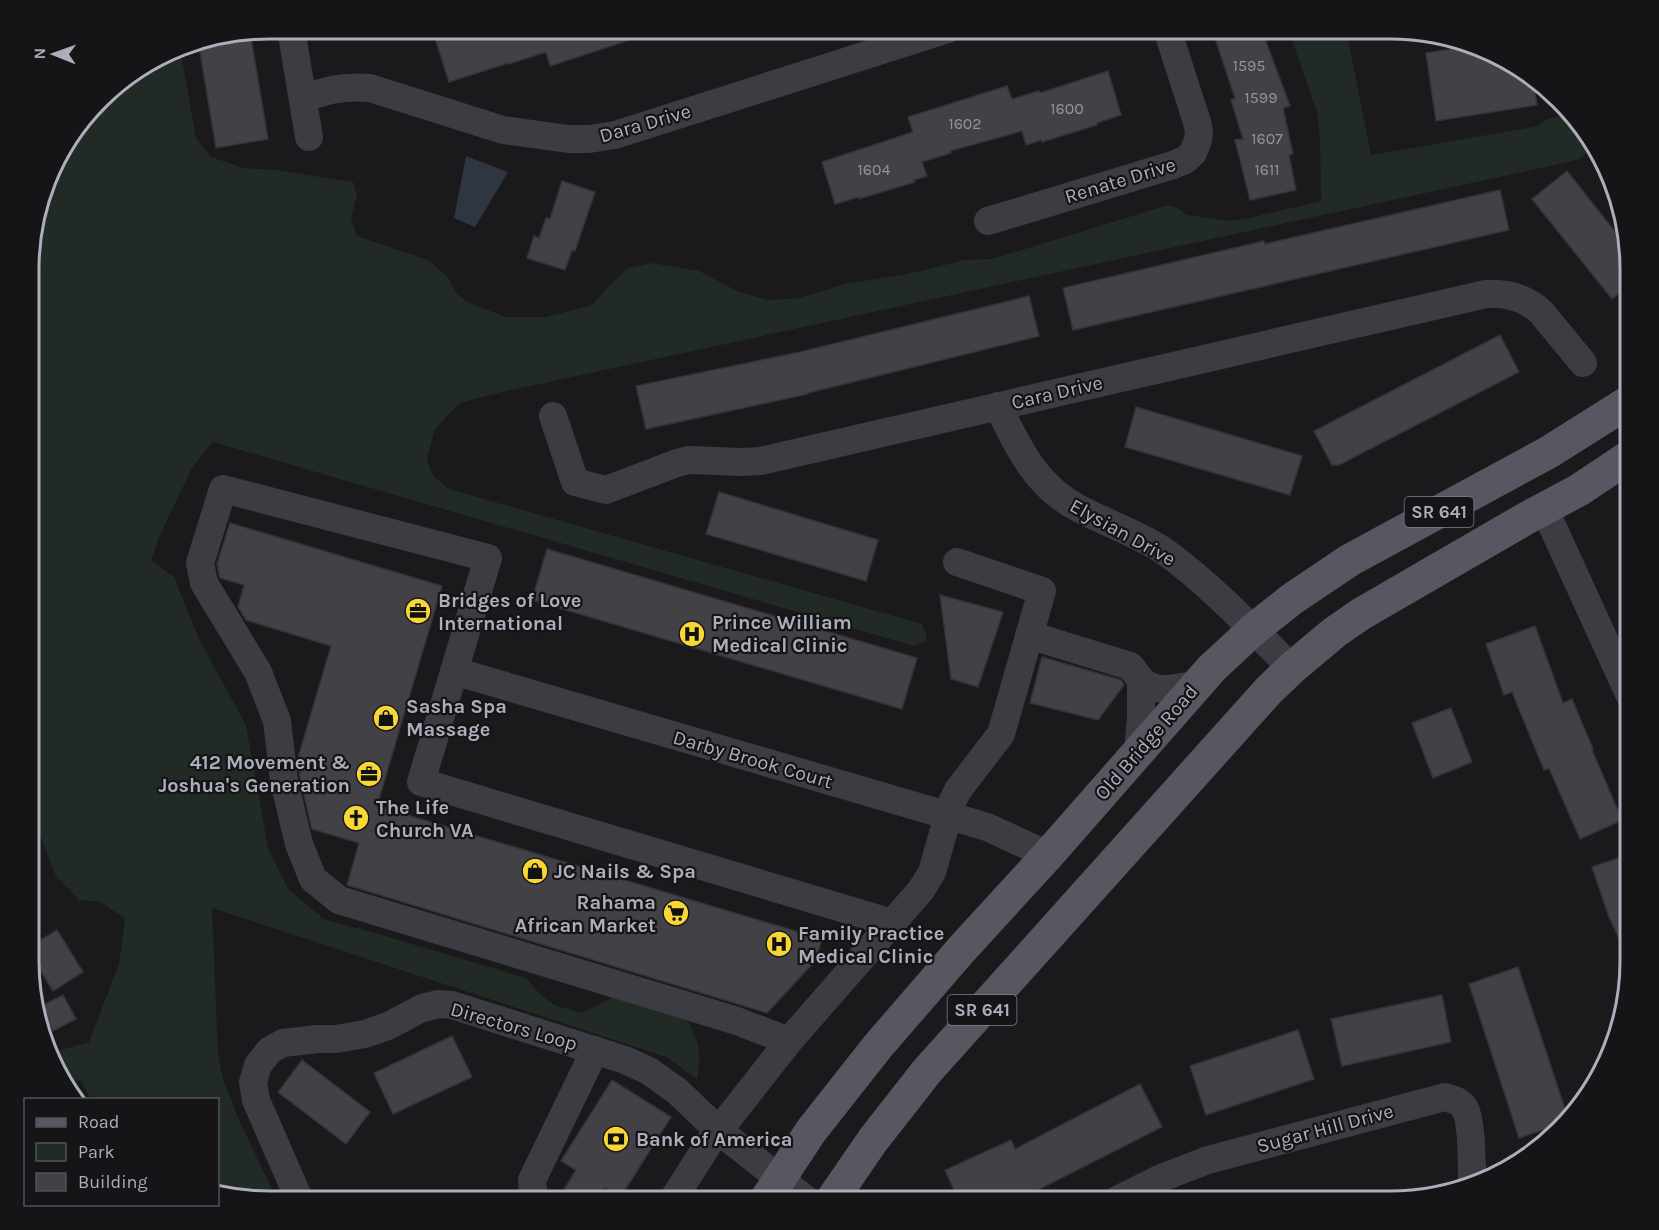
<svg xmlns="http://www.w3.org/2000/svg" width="1659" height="1230" viewBox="0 0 1659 1230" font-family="Karla,sans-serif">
<rect width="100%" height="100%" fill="#1a191c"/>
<path fill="#212a24" d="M1288,29H1358L1347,33L1371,155L1539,126L1545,120L1567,113L1594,148L1579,159L1569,162L498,393L460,403L435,429L427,459L433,476L449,489L922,624L927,636L925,642L914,646L213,442L193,466L160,535L151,560L174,577L199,639L246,725L268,848L288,889L325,920L368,931L526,978L541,995L554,1005L582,1013L615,996L688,1021C699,1042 702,1054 697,1079L666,1057L212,908L218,1054L223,1079L239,1120L278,1201H254L218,1193V1100L91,1099L81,1081L63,1079L54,1067L50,1055L61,1050L89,1042L119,964L125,919L101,902L79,900L56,876L35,822L29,767L31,238L61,149L96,106L109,101L106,94L111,88L180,48L196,138L211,157L244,168L276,170L353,182L357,195L351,219L357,236L428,260L448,277L455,292L467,302L506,317H546L592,305L611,284L628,268L652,263L699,271L737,291L767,300L799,298L845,284L907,274L965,260L992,259L1168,205L1178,208L1187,215L1231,221L1245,219L1321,201L1320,141L1317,112Z"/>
<path fill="#2f3641" d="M466,156L508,172L475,227L454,218Z"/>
<g fill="#414146" stroke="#343338" stroke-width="1.5">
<path d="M461,29H654V32L550,66L546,52L509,64L508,63L449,82L435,38Z"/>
<path d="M1212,29H1264V36L1290,106L1283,108L1293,154L1289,155L1296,190L1250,200L1235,140L1243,139L1231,100L1235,98Z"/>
<path d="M250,32L268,139L216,148L198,40Z"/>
<path d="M1474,45L1481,47L1533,79L1537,105L1436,121L1426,53Z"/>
<path d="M1108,71L1121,115L1097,123V125L1042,142L1041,140L1026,145L1022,131L950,151L951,153L922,162L927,176L914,180L915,182L859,199V197L835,204L822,162L913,132L908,117L1007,86L1012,99L1039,91L1040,93Z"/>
<path d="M1567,171L1624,243L1630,269V284L1612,299L1532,199Z"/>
<path d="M562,181L595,192L575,251L572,250L565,270L527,258L534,236L539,238L546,218L550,219Z"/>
<path d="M1500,190L1509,230L1073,330L1063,288L1264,241L1265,244Z"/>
<path d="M1029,296L1039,336L808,393V394L646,429L636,386L800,352Z"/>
<path d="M1500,335L1519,372L1339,465H1332L1314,431Z"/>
<path d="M1136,407L1302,456L1290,495L1125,447Z"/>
<path d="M719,492L878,540L866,581L706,534Z"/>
<path d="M230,523L442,586L377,806L822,939L816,960L767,1013L347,885L359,843L312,829L300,778L298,758L331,646L246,620L238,607L244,585L220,578L217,564Z"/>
<path d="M547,549L917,658L902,709L532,600Z"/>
<path d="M940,595L1003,612L978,687L951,679Z"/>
<path d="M1535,626L1563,703L1572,699L1593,749L1592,750L1622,820L1580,839L1549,768L1544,770L1512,692L1504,695L1486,644Z"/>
<path d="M1042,657L1121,680L1124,685L1098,720L1030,703Z"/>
<path d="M1451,708L1472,762L1433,778L1412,723Z"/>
<path d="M1630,854V962L1609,917L1592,867Z"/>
<path d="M57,930L83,972L53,991L29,952V947Z"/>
<path d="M1518,967L1569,1121L1519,1138L1469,984Z"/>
<path d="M63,995L76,1019L53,1031L41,1006Z"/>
<path d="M1442,995L1451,1042L1342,1066L1331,1019Z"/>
<path d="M1298,1030L1314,1079L1206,1115L1190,1066Z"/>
<path d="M452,1036L472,1077L393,1114L374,1073Z"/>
<path d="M302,1060L370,1112L346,1144L278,1092Z"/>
<path d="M612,1080L671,1117L620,1198L605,1188L597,1201H557L576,1170L561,1161Z"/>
<path d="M1140,1084L1162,1127L1016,1201H959L945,1170L1011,1140L1015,1149Z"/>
</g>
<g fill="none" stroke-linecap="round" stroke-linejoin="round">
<g stroke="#3c3c43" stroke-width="28">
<path d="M291,29L309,137"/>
<path d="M303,98C329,90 342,86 370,88L503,130L568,139H589L615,135L948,29"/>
<path d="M988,221L1173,165L1185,160L1193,153L1198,140L1199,132L1197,122L1167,29"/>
<path d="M998,406C1018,447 1035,485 1078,508C1106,523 1137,533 1164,551C1211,585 1251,628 1292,668"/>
<path d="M553,416L575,482L606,490L677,463L689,460L741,462L760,461L778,457L1486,294C1506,293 1526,298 1541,312L1583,363"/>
<path d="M1544,508L1630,696"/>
<path d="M1029,635L1130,666C1135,671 1137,676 1142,681C1157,695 1180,687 1198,684"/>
<path d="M454,671L987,827L1048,855"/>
<path d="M1138,752L1141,716V680"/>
<path d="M789,1041L737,1021L339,900L313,879L299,844L284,781L277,721L258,672L204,583L200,563L223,489L488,558L421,782L892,923"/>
<path d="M300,1201L256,1100L253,1082L258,1065L270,1050L283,1043L317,1039H336L365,1034L388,1026L422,1008L439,1004L452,1005L625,1060L649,1071L677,1091L719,1131L808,1201"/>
<path d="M537,1201L533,1192L532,1180L595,1050"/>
<path d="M672,1201L709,1143L789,1041L921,890L932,872L952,802L958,790L1001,734L1042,591L957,562"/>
<path d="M1115,1201L1161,1178L1208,1160L1445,1097C1453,1099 1461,1101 1465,1109C1472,1121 1472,1167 1472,1182"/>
</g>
<g stroke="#565760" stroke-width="33">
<path d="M765,1201L811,1131L878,1046L961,950L1048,855L1212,668L1253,630L1292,599L1350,560L1549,452L1630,401"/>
<path d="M831,1201L873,1140L927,1071L1269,690L1292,668L1335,632L1361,614L1525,519L1579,490L1630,456"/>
</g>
</g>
<defs>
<g id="office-disc" transform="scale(1.35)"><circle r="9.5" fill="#f7d636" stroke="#151417"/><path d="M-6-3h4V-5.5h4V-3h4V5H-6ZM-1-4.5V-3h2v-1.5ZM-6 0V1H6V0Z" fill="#111"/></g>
<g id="hospital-disc" transform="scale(1.35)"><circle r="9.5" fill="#f7d636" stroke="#151417"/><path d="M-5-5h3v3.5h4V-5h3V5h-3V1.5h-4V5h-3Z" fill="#111"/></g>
<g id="shop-disc" transform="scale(1.35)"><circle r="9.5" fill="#f7d636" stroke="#151417"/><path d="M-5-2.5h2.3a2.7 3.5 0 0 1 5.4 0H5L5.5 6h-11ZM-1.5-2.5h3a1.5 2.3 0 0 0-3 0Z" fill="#111"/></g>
<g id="church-disc" transform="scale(1.35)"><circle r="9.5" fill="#f7d636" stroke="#151417"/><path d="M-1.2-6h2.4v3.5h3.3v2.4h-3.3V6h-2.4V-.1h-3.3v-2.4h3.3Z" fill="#111"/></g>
<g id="supermarket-disc" transform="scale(1.35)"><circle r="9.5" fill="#f7d636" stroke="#151417"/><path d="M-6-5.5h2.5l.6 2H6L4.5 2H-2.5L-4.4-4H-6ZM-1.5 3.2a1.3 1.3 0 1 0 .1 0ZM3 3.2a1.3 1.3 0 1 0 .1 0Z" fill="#111"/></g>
<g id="bank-disc" transform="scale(1.35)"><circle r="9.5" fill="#f7d636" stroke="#151417"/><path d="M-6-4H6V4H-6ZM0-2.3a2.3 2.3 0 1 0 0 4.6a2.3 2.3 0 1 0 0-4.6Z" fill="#111"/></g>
</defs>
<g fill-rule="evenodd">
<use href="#office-disc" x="418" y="611"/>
<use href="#hospital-disc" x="692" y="634"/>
<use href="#shop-disc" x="386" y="718"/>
<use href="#office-disc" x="369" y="774"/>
<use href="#church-disc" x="356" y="818"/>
<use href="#shop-disc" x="535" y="871"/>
<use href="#supermarket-disc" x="676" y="913"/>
<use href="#hospital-disc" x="779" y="944"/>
<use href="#bank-disc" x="616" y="1139"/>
</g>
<g text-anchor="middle" stroke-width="4.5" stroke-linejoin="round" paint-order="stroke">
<g font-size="16" fill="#91939e">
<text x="1249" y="71">1595</text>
<text x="1261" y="103">1599</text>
<text x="1067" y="114">1600</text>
<text x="965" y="129">1602</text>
<text x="1267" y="144">1607</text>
<text x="874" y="175">1604</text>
<text x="1267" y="175">1611</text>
</g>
<g fill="#151417" stroke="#7f808a" stroke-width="1.5">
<rect x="1404.5" y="497" width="69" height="30" rx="4.5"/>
<rect x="947.5" y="995" width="69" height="30" rx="4.5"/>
</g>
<g font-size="18" font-weight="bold" fill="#acaebc">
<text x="1439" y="518">SR 641</text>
<text x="982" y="1016">SR 641</text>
</g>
<g font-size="20" fill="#acaebc" stroke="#151417">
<text transform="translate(645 123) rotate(-16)" y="7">Dara Drive</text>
<text transform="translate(1120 180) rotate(-17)" y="7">Renate Drive</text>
<text transform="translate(1057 392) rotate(-13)" y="7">Cara Drive</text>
<text transform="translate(1123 532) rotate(29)" y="7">Elysian Drive</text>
<text transform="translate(1146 742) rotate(-49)" y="7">Old Bridge Road</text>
<text transform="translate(753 759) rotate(16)" y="7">Darby Brook Court</text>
<text transform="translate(514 1026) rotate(16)" y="7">Directors Loop</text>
<text transform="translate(1325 1128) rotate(-15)" y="7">Sugar Hill Drive</text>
</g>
<g font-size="20" font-weight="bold" fill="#acaebc" stroke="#151417" text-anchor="start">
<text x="438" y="607">Bridges of Love<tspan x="438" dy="23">International</tspan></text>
<text x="712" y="629">Prince William<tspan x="712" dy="23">Medical Clinic</tspan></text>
<text x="406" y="713">Sasha Spa<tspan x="406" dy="23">Massage</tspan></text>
<text x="350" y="769" text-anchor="end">412 Movement &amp;<tspan x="350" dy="23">Joshua's Generation</tspan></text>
<text x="376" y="814">The Life<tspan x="376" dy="23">Church VA</tspan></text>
<text x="554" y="878">JC Nails &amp; Spa</text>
<text x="656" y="909" text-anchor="end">Rahama<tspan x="656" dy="23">African Market</tspan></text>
<text x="798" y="940">Family Practice<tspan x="798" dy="23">Medical Clinic</tspan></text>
<text x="636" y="1146">Bank of America</text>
</g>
</g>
<path d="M0 0H1659V1230H0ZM269 39H1390A230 230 0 0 1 1620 269V961A230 230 0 0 1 1390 1191H269A230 230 0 0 1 39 961V269A230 230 0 0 1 269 39Z" fill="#151417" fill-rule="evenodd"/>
<path fill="none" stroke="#acaebc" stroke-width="3" d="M269 39H1390A230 230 0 0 1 1620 269V961A230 230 0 0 1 1390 1191H269A230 230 0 0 1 39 961V269A230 230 0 0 1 269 39Z"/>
<rect x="24" y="1098" width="195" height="108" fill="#151417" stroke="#515259" stroke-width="1.5"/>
<rect x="36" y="1118" width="30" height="9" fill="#565760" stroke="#515259" stroke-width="1.5"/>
<text x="78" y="1128" font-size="18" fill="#acaebc">Road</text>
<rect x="36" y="1143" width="30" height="18" fill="#212a24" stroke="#515259" stroke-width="1.5"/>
<text x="78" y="1158" font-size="18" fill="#acaebc">Park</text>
<rect x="36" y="1173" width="30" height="18" fill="#414146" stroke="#515259" stroke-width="1.5"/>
<text x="78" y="1188" font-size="18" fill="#acaebc">Building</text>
<g transform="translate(54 54) rotate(271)" stroke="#151417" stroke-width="4.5" paint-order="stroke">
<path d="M0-4.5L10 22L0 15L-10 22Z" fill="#acaebc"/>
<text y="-9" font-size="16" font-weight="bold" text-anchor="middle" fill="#acaebc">N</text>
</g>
</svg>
